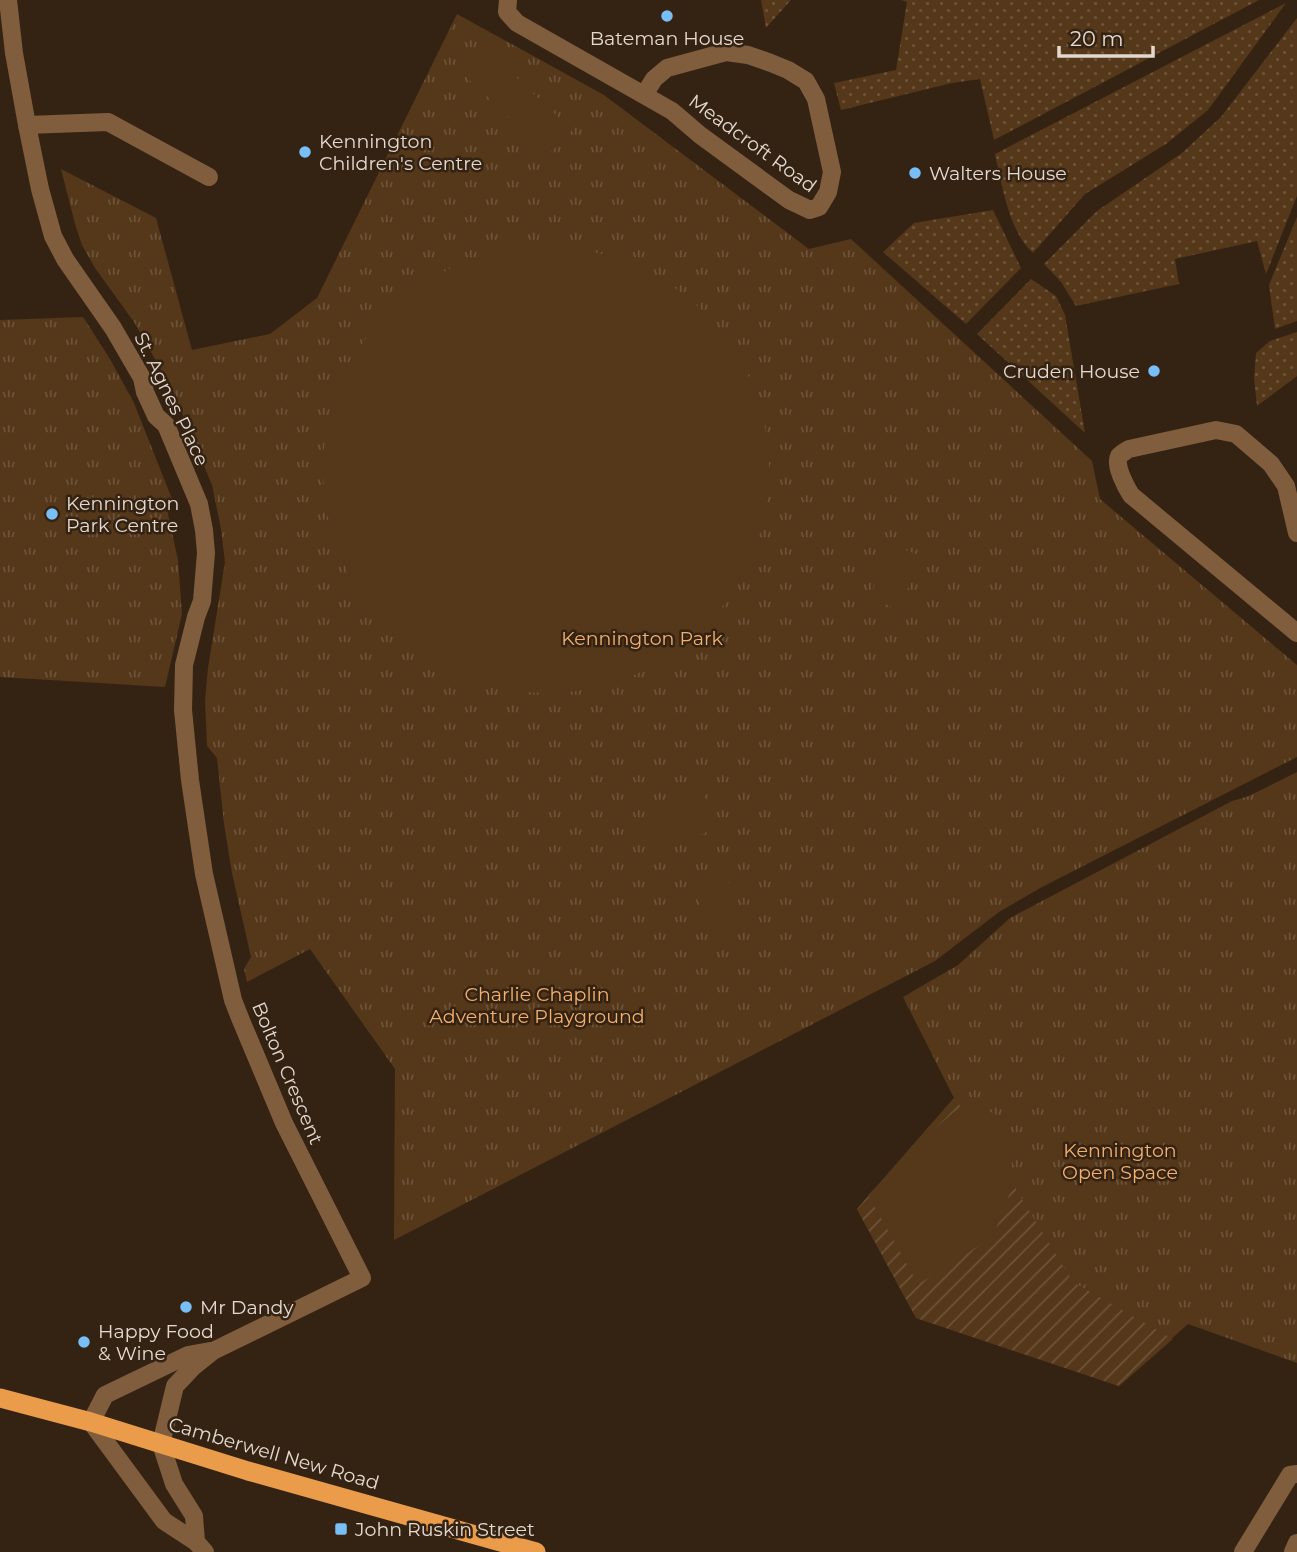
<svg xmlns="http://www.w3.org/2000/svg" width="1297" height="1552" viewBox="0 0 1297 1552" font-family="Montserrat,sans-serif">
<defs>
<pattern id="grass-dots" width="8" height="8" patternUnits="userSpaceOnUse" patternTransform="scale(1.75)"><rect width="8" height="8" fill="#553719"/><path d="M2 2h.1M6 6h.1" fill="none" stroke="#6d5339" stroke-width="1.8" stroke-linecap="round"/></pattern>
<pattern id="park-tufts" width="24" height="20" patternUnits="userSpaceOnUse" patternTransform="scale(1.75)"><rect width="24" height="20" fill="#553719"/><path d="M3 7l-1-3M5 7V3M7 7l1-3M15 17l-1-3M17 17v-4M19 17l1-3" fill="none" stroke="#6d5339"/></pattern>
<pattern id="garden-furrows" width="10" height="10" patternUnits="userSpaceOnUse" patternTransform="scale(1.75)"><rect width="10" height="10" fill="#553719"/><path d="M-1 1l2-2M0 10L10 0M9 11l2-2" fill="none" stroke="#6d5339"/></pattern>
</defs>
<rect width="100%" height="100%" fill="#342313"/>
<g fill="url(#grass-dots)">
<path d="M761,0H791L766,28Z"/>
<path d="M901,0H1259L994,140L980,79L952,83L841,110L834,83L896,70L907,2Z"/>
<path d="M1286,3L1208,110L1166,144L1085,194L1033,253C1009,232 1002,185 995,154Z"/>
<path d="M1297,18V196L1266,274L1257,241L1175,259L1179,284L1076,306L1061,282L1044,264L1097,211L1182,153L1221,117Z"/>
<path d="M993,210L1021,268L966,324L883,252L914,223Z"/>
<path d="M1297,217V321L1275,329L1269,285Z"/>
<path d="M1031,279L1056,296L1065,315L1085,433L977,334Z"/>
<path d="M1297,332V376L1257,406L1254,378L1256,353L1270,341Z"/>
</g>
<g fill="url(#park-tufts)">
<path d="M457,14L604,95L809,249L851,239L1092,461L1100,499L1297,665V757L1042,887L999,912L935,961L394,1240L395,1069L310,949L247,982L244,969L251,957L232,873L224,824L217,758L207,746L205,701L208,668L225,562L221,529L212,485L172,389L134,322L95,268L82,245L75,224L61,169L156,218L192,350L270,334L317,298Z"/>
<path d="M83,317L110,359L134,403L172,499L168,514L178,560L182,614L165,687L0,677V320Z"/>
<path d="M1297,772V1363L1188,1324L1119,1386L916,1318L857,1209L954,1098L903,997L958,965L1010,918L1232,801L1249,796Z"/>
</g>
<path fill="url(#garden-furrows)" d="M954,1098L986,1140L1073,1282L1173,1339L1119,1386L916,1318L857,1209Z"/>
<g fill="#553719">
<path d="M486,49L572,130L549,154L462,73Z"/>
<circle cx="546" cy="470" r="223"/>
<path d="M889,544L921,556L899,610L870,598Z"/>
<path d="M702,791L719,826L656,856L640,821Z"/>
<path d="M720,865L748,925L715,941L690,881Z"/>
<path d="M981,1107L1006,1120L1012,1160L1009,1195L995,1231L978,1246L945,1268L918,1284L868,1195L932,1131L954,1112L968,1108Z"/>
</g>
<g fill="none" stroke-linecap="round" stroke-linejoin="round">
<g stroke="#805d3d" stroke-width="18">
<path d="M8,0L14,53L27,125L40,189L53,236L65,259L113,328L142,378L145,392L156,416L166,425L199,504L204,530L206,553L202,601L196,617L184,665L183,710L190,780L204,874L233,1000L240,1018L284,1123L362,1278L213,1351L193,1367L175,1386L161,1444"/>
<path d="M508,0L507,12L517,23L672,111L700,135L789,200L810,210L819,207L828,192L832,172L816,99L806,81L788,70L771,63L748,55L726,52L667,68L654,79L644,95"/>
<path d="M27,125L108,122L209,177"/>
<path d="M1297,533L1286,486L1271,464L1236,434L1216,430L1129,449C1128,449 1120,455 1119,456C1114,465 1126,487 1131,495L1297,633"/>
<path d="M91,1422L105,1395L188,1355L210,1351"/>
</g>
<g stroke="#805d3d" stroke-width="18">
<path d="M91,1422L164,1521L196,1542L205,1552"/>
<path d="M161,1444L174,1484L194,1516L196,1542"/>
<path d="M1243,1552L1290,1475L1297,1474"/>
<path d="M1293,1552L1297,1543"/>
</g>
<path stroke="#ea9c4a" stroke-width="19" d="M0,1398L91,1422L248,1471L536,1552"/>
</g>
<g fill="#78bff7" stroke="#342313" stroke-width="2.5">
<circle cx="667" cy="16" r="7"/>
<circle cx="305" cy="152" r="7"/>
<circle cx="915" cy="173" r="7"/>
<circle cx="1154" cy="371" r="7"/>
<circle cx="52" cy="514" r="7"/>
<circle cx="186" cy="1307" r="7"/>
<circle cx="84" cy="1342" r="7"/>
<rect x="334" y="1522" width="14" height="14" rx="3.5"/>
</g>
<g text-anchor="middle" stroke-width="5" stroke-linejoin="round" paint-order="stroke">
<g font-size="19" fill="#e4d9cf" stroke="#342313" text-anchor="start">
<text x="667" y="45" text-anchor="middle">Bateman House</text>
<text x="319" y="148">Kennington<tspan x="319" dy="22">Children's Centre</tspan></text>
<text x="929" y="180">Walters House</text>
<text x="1140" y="378" text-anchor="end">Cruden House</text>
<text x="66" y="510">Kennington<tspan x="66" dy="22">Park Centre</tspan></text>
<text x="200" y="1314">Mr Dandy</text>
<text x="98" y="1338">Happy Food<tspan x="98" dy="22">&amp; Wine</tspan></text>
<text x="355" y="1536">John Ruskin Street</text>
</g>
<g font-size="19" fill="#e4d9cf" stroke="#342313">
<text transform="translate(753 143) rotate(36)" y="7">Meadcroft Road</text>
<text transform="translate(172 399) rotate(64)" y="7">St. Agnes Place</text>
<text transform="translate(288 1073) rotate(67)" y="7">Bolton Crescent</text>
<text transform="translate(274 1453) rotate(16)" y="7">Camberwell New Road</text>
</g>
<g font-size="19" fill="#f4b06e" stroke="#342313">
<text x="642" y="645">Kennington Park</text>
<text x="537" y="1001">Charlie Chaplin<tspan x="537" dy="22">Adventure Playground</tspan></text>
<text x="1120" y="1157">Kennington<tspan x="1120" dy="22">Open Space</tspan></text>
</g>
</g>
<path d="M1059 46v10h94v-10" fill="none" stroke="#e4d9cf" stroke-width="3.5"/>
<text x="1070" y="46" font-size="21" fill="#e4d9cf" stroke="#342313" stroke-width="5" paint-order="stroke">20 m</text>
</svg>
